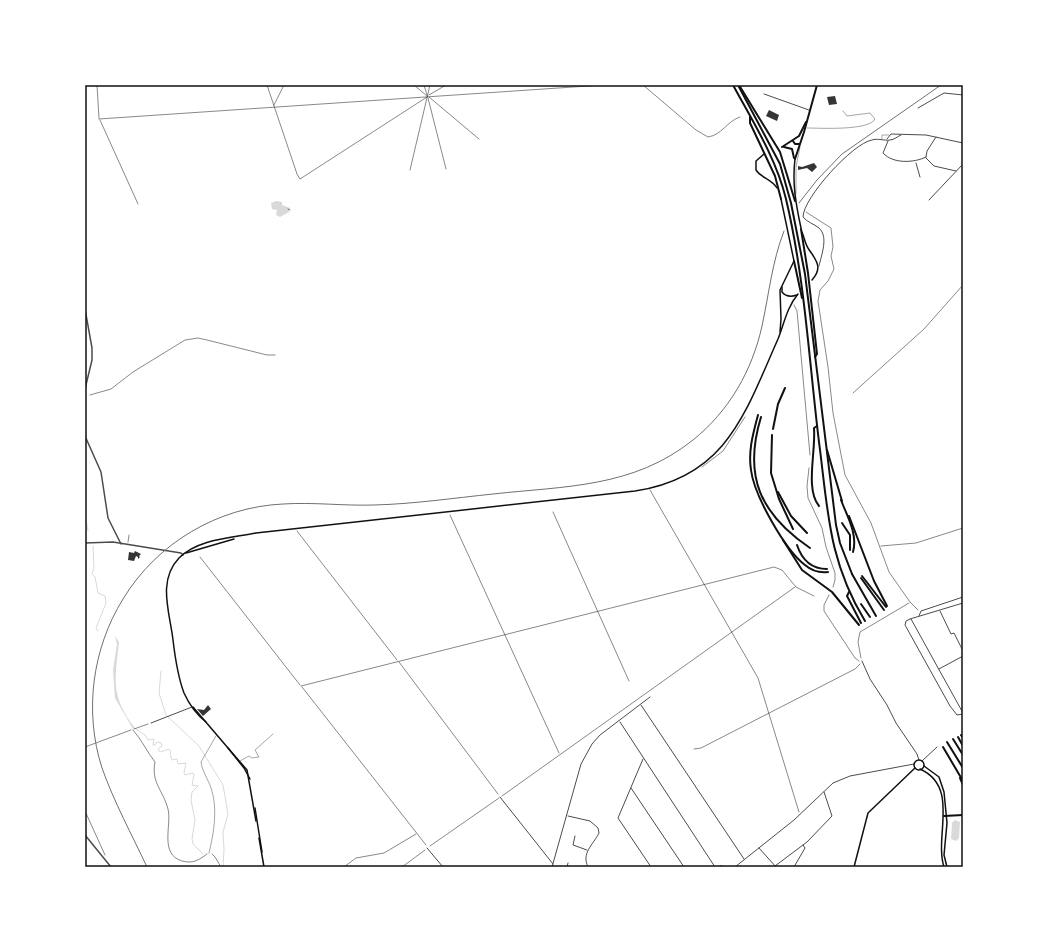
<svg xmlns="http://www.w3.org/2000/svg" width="1048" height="952" viewBox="0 0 1048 952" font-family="'Titillium Web',sans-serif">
<rect width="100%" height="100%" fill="#fff"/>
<g fill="#d9d9d9">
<path d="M276,201L282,202V205L290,208L289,212L280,217L276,215L277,210L272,209L271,203Z"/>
<path d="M115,636L119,642C115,679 110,696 135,728L133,729L115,698L113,670L117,644Z"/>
<path d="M955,820L960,822L959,838L956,841L951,839L952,823Z"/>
</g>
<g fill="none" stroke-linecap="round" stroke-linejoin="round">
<g stroke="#d9d9d9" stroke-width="1">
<path d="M85,514L88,531"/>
<path d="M93,546L94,568L92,574L95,577L98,593L105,596L106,603L96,628L98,631"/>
<path d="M161,671L159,693L166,715L199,746L223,785L228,814L223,832L224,850L223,867"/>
<path d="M133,727L145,735L148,740L154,739L153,745H155L157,742L161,743L162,746L158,749L160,752L169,749L171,751L170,754L172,760L177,759L178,764L186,763L184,773L185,775L193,773L194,775L192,785L198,786L192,792L191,800L195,820L192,839L193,844L203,854"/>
</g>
</g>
<g fill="#353535">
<path d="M835,96L837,104L829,105L827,97Z"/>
<path d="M769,110L779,115L777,121L766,116Z"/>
<path d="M814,163L817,167L812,172L807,168L798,170V166L802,167Z"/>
<path d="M135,551L141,554L139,556L140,557L138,559V557L136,556L134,561L128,560L129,552L134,553Z"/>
<path d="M208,705L211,709L203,716L197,709L204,710Z"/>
</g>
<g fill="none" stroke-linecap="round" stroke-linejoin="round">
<g stroke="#111" stroke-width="0.5">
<path d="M97,85L99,118"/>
<path d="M267,85L297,174L300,179L427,97"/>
<path d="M414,85L427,96"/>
<path d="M424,85L427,95"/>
<path d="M643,85L696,130L708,137C722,135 727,121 740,117"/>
<path d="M429,95L446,85"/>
<path d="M429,97L479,139"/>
<path d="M428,98L446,169"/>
<path d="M274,105L284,85"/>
<path d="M99,119L603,85"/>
<path d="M100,120L138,204"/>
<path d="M410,170L430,85"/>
<path d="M288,209L290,210"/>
<path d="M806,212L831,228L833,247L831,256L834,269L828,281L820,290L818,301L828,367L833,413L845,475L871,523L889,572L910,602L918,610"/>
<path d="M794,305L797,311L810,455"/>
<path d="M853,393L924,329L963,285"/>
<path d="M90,395L111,389L133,372L185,340L198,338L207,340L267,355H275"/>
<path d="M702,467L723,451L745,417"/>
<path d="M809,468L807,486L808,498L822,528L826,547L835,573V580L833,587"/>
<path d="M650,490L758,678L799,812"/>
<path d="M553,512L629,681"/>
<path d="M450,515L559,753"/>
<path d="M297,531L397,660"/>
<path d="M128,542L129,535"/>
<path d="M881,546L916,543L963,528"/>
<path d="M200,557L300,685"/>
<path d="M829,595L824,605V611L855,658L859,661"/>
<path d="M861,658L858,642L860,632L909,603"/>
<path d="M399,662L498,794"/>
<path d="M301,686L774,567L782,570L796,587L814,596"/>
<path d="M302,687L426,845"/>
<path d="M134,729L148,724"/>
<path d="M133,730C142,740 147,752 155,762C151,783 163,790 168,809C172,825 159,854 182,861C193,864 199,860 207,854"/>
<path d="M85,747L131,730"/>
<path d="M694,749L701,748L855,669L860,664"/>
<path d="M502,796L795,587"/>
<path d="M85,811L105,855"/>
<path d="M430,846L499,798"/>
<path d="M212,854L215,857L221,867"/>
<path d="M344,867L356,858L384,853L416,834"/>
<path d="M402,867L425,850"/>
<path d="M719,867L721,865L722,867"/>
</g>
<g stroke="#4c4c4c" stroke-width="0.5">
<path d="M807,128C820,128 869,131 875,119L870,113L847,116L843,111"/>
<path d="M882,139V135H889"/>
<path d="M796,194V167L800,147"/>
<path d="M240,761L249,756L252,758L259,757L255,750L273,734"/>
<path d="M209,853C214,833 218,808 211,788C208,779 202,771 201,762L216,736"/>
</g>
<g stroke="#4c4c4c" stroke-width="1">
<path d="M764,94L809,110"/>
<path d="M918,108L944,93L963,95"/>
<path d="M887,139L891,134L926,135L963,143"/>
<path d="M888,141L883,153C893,164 914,163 926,157"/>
<path d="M926,157L927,151L936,137"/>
<path d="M926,158L934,166L956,171"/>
<path d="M916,163L920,177"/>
<path d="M929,200L963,164"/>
<path d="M819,266C821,256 829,237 819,228C814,224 807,222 803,217C803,198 853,143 872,140C877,138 885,141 890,140C894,140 898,136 901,135"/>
<path d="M963,603L910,619L906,621L905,625L950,706L957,715L963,714"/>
<path d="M940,611L951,634L954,633L963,651"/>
<path d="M919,616L921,611L963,597"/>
<path d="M911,619L963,713"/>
<path d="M862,661L870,679L887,705L896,723L917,754L919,760"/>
<path d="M939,669L963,656"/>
<path d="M641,705L744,859"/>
<path d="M620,722L715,867"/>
<path d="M151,723L192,707"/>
<path d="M643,759L618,818L651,867"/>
<path d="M922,761L937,747"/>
<path d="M631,788L684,867"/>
<path d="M500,797L553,864"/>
<path d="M568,816L590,821L598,828L599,833C593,845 581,853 588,867"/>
<path d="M575,836L573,845L587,850"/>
<path d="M427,848L443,867"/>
<path d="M759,848L776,867"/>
<path d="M775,866L807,842L832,816L824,792"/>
<path d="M552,867L581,764L592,744L600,735L650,697"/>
<path d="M567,867L568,863"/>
<path d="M735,867L794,820L833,783L850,776L914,764"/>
<path d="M794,867L805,848L803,845"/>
</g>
<g stroke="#4c4c4c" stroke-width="1.5">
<path d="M85,309L92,348V360L85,389"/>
<path d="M85,436L101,472L108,518L121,544"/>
<path d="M85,543L113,542L181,553L183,555"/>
<path d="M85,835L111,867"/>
</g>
<g stroke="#111" stroke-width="1.5">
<path d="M764,154L756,161V170C761,178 772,179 777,188"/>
<path d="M795,159C792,183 796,205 801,228"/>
<path d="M802,232C804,237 805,243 808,248C815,259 824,267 812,280"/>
<path d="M782,287V292C786,297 791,297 797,295"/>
<path d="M780,332L781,319L780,290L794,261L781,199"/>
<path d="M186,553L234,539"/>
<path d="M193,707L228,748L244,768L250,779"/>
<path d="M206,722C197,715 189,704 184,693C178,677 175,657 173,640C170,613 157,581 179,558C198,539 231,538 256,533L635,491C727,477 745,413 778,339C784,324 787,307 798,294"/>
<path d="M228,748L247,770L256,821"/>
<circle cx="919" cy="765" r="5"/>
<path d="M924,766L939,777L944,792L947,823L944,855L947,867"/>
<path d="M920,769C960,787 934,836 944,867"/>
<path d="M255,808L262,852"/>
<path d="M259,838L264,867"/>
<path d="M854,867L868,813L915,768"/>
</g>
<g stroke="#111" stroke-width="2">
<path d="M793,141L795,144H799"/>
<path d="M782,147L799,136L806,122"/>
<path d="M784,147L792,149L794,158"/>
<path d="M795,159L804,132L817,85"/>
</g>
<g stroke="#111" stroke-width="2">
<path d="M733,85C753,122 776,158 786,199C805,279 809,361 819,442C828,510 828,560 865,621"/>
<path d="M738,85L780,164L791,203L805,274L836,525L840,543L852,574"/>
<path d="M739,85L780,152L795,201"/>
<path d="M750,117V123L775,176L781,199"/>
<path d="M801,229L808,273L817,354L815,357"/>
<path d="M794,261L802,298"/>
<path d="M827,450L842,501"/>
<path d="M849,516L874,581L887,606"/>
<path d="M849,592L847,596L861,623"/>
<path d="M961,735L963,738"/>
<path d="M943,747L963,781"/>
<path d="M960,778L963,785"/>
<path d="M944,816L963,815"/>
</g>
<g stroke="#111" stroke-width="2">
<path d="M758,415C753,434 748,451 751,470C754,495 785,550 805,565C812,571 820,573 828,572"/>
<path d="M761,417C743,476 760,514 810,548"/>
<path d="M817,426L814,428C816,452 805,489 819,506"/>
<path d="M773,429L778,404L785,388"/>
<path d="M772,435L771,473L779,499L793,529"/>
<path d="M778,492L791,516L807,533"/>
<path d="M841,500C847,516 858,534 853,552"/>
<path d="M842,523L850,535V550"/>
<path d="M783,540L802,570L832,592L859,625"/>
<path d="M797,545C802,560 811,569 827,569"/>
<path d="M852,574L876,616"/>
<path d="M862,576L886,607"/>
<path d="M861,578L884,610"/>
<path d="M861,604L870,617"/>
<path d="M958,737L963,746"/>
<path d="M953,739L963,755"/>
<path d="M947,742L963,768"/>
</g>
<g stroke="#707070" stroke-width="1">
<path d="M799,203L817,180L842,154L941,85"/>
<path d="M147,867C132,835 114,802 102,768C84,712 92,649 123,599C157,543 218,507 283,504C313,502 344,506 374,505C414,504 454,498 493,494C565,486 633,488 693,440C729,411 752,371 762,326C769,294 772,262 784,231"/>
</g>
</g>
<rect width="1048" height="952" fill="none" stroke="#ffffff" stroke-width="172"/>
<rect x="86" y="86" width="876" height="780" fill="none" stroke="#111" stroke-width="1.5"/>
</svg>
